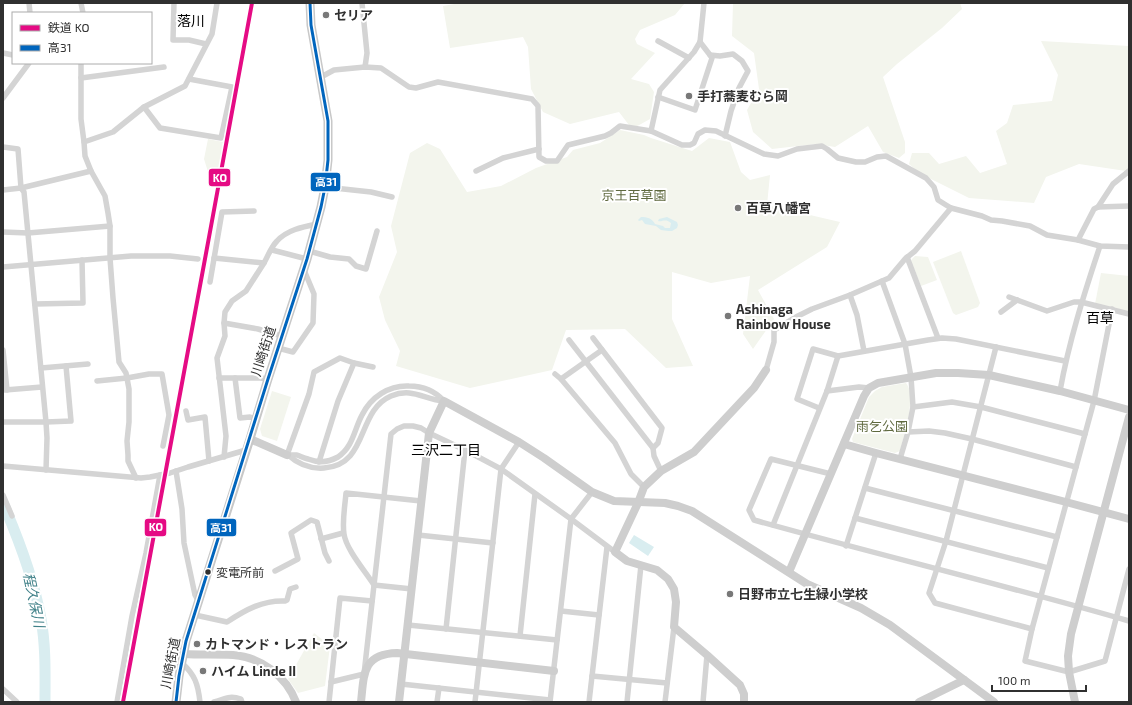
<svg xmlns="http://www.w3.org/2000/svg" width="1132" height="705" viewBox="0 0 1132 705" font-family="'Exo 2','Noto Sans JP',sans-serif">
<rect width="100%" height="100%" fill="#fff"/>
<g fill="#f3f5ed">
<path d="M460,3H685L675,15L640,30L635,39L637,44L655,53L631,79L649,84L654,92L650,119L632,129L619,112L570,124L543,112L531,89L528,47L523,37L450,48L443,6Z"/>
<path d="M733,3H960L962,9L942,28L897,64L883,77L905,142V153L899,158L883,152L868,126L835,147L816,144L772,149L753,132L747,110L759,89L754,53L732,36Z"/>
<path d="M1041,41L1129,46V169L1126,171L1079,164L1046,177L1034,203L969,198L919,173L909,164L912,153H929L939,164L966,156L980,173L1007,164L996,131L1007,123L1013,105L1052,101L1058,75Z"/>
<path d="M620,130L644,135L651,138L692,151L709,138L730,142L741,172L750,180L770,175L767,205L840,222L827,247L758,290L774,319L753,349L743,334L750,276L711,283L672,272V319L693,366L666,368L625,329L566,330L552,370L470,388L396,366L400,351L385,320L379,297L397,252L391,226L410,153L427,143L440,149L467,192L501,186L536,168L567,157L573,150L600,143Z"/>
<path d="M208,139L223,142L218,175H209L204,159Z"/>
<path d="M961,251L980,303L978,307L956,315L953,313L933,262Z"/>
<path d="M915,256L928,257L937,280L921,286L911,261L912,259Z"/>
<path d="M1101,273L1129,276V312L1095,304Z"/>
<path d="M906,383C917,396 904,435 900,451L895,453L853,442L852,439L869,397L875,391L882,387Z"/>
<path d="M272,391L291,397L277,441L262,436L260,429Z"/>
<path d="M314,633L330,646L325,686L298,693L288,679Z"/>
</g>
<g fill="#d9edf0">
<path d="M641,217C647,217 652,218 655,224L663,226L665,228H670L671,223C665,218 663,222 658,221L659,219L667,217L677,222L678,225L677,228L672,231H668L661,230L656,226L645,224L642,220L639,221L638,220Z"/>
<path d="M634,535L654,547L648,556L629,543Z"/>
</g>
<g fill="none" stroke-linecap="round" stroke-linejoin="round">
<path stroke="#d9edf0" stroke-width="11" d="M3,503C19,540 34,579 41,619C46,647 45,674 45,702"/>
<g stroke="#d4d4d4" stroke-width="5.5">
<path d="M29,3L30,13"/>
<path d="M81,3L83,13"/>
<path d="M174,3L173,40H189L206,44"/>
<path d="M362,3L367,53L365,67"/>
<path d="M658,41L689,58"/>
<path d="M700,42L710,55L720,56L733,54L742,61L748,71L739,88L731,111L725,136"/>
<path d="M3,53L13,55"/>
<path d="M81,63V119L84,142"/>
<path d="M321,77L334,70L365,67L381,68L409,87L416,88L438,82L532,99L538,106L539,157L546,161H557L568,145L605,136L611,133L620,126L651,131L682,145H690L694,143L698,134L705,130L716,131L764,154L778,156L797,149L822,146L827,149L838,158L856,162H865L877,157L886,156L926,178L934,187L938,200L946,205L951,208L982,216L991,220L1002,221L1030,226L1047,235L1078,240L1100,246L1129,247"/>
<path d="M81,78L164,67"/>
<path d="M658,97L695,110L712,58L710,55"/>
<path d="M3,98L29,63"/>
<path d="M144,107L160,128L221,138L232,87L189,79"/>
<path d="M651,131L660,90L694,52L700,42L704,3"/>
<path d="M3,147L18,149L21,188L24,192L46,422L47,438L46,470"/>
<path d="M476,171L503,158L539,149"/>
<path d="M325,187L371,192L392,197"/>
<path d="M3,190L21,188L91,171"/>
<path d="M1098,207L1113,184L1129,171"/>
<path d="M3,232L28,233L110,226"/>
<path d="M1078,240L1094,209L1098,207L1129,206"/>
<path d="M272,250L307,259"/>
<path d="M309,251L330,257L349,259L356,266L366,269L377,231"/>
<path d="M907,257L938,338"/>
<path d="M214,258L264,263C268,256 271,247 277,241C287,230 302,227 317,224"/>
<path d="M3,267L131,256H170L198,259"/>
<path d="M882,281L905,344L911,377L913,407L908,432L900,459"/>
<path d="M210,282L222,212L254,211"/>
<path d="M850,295L857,315L864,351"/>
<path d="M1009,297L1047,311L1074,302H1081L1129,314"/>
<path d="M35,304L83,303L82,260"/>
<path d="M1001,312L1017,300"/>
<path d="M224,323L258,329L282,336"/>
<path d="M593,338L662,428L658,443L653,448"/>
<path d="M569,340L653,448L654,456L661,471"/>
<path d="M996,347L946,541L929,593L935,603L1032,629L1025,661L1069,672L1105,661L1129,569"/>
<path d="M278,348L293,352L313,323L314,294L304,270"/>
<path d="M3,350L7,390"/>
<path d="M41,368L88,364"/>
<path d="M766,370L774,342V330L798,316L812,309L850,295L889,278L905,259L915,251L951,208"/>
<path d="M555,374L561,379L615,443L631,474L644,487"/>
<path d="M219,378H260L268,379"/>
<path d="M235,378L240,418L250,417L256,419"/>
<path d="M561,379L602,350"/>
<path d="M97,381L127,378L149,374H162L169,415L163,446"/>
<path d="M5,390L42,387"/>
<path d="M827,391L859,387L869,388"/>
<path d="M1060,391C1069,341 1084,294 1100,246"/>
<path d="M913,407L952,402L981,407L1085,434"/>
<path d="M819,408L797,399L813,349L838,356L928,340L942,338L956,339L1065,361"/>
<path d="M186,411L188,420L205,417L209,461"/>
<path d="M3,422H46L71,421L66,366"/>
<path d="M908,432L929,431L945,433L972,439L1076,467"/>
<path d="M287,455C290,455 294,455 297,455C300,456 304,458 308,459C318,463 329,462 338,457C353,447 354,430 362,415C371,397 389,385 409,386C423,386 435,391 444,401"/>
<path d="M287,455L309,394L314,372L340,358L354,363L373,367"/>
<path d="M288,455C298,464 310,469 324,468C369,465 356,411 391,396C413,387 424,400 444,401"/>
<path d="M224,457L226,436L217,358L225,336L224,323L225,312L232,301L246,291L264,263"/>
<path d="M319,462L338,401L354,363"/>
<path d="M3,466L141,478L150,477L170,473L188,467L246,450"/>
<path d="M176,471L182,509L184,543L195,595L199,602"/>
<path d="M831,474L771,459L749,510L754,520C879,555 1005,585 1129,621"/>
<path d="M136,478L128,461V455L127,441L129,422V389L126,373L119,362L113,298L110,258V226L108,213L105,196L91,171L85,156L84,142L113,132L144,107L185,86L212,34L217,3"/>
<path d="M865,488L1057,537"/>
<path d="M3,495L12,516"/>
<path d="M855,518L1048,568"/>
<path d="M773,525L827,391L838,356"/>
<path d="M418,535L493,543"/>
<path d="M321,539L343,533"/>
<path d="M846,546L876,453"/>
<path d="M275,571L298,559L291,533L311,520L317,522L325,553L329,561"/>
<path d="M412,589L374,585C365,571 346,549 344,534C342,521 345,506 346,493L421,501"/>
<path d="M561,611L599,615"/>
<path d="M195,615L227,622C245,610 263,600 285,601L287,600L290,589L296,587"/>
<path d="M408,625L557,640"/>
<path d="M446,629L465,450"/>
<path d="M1032,629L1094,401L1112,309"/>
<path d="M520,636L535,494"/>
<path d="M182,663C195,675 198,684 200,702"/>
<path d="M592,676L667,683"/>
<path d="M331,682L364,674L391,434L397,429L404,426H413L421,428L429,433L465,450L501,469L571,519L615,552"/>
<path d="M401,684L550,700"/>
<path d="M3,689L17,702"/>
<path d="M117,702L132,616L146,553L160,475"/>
<path d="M214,702C225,699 229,695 241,699L242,702"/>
<path d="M329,702L340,598L372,601"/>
<path d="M437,702L439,688"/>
<path d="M475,702L501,469L519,442"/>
<path d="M550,702L571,519L592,492"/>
<path d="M589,702L607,547"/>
<path d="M627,702L641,565"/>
<path d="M665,702L674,627"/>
<path d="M703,702L707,655"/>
</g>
<g stroke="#cecece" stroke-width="8">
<path d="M250,439L287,455"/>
<path d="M844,444L876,453L1066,502L1129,519"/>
<path d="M789,572L864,396L869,388L878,383L936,373H958L989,375L1060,391L1129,410"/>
<path d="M184,654C200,655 216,654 233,655C261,657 286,676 296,702"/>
<path d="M361,702C364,675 362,654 397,653L554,671"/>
<path d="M399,702L429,433L444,401L519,442L544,458L592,492L614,501L665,503L678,506L692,511L807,584L861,608L890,625L994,702"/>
<path d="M744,702V694L740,685L707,655L674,627L676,602L674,589L668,579L657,570L627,561L615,552L638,503L644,487L661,471L694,452L754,388L766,370"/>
<path d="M919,702L964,680"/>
<path d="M1075,702L1069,672L1068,656L1071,634L1129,417"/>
</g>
<path stroke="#c8c8c8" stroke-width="9" d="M176,702L179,676L186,641L250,439L268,379L307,259L321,207L325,187L328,160V121L311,25L310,3"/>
<g stroke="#fff" stroke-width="6">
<path id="bus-1" d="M176,702L179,676L186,641L268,379L307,259L321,207L325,187L328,160V121L311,25L310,3"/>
</g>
<use href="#bus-1" stroke="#0065bd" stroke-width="3"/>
<g stroke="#fff" stroke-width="7">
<path id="rail-1" d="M123,702C167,469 209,236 252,3"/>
</g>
<use href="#rail-1" stroke="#e50b84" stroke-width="4"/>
</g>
<g fill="#787878" stroke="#fff" stroke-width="1.5">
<circle cx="326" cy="15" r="4"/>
<circle cx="689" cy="96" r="4"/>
<circle cx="738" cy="208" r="4"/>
<circle cx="728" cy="316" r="4"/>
<circle cx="730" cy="594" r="4"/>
<circle cx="197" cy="644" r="4"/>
<circle cx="203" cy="671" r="4"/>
</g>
<circle fill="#303030" stroke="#fff" stroke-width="1.5" cx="208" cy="572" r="3.5"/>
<g text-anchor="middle" stroke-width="4" stroke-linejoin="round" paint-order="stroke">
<g font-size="12" fill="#303030" stroke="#fff" text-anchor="start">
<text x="216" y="577">変電所前</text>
</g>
<g font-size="13" font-weight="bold" fill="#303030" stroke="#fff" text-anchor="start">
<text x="334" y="20">セリア</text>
<text x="697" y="101">手打蕎麦むら岡</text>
<text x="746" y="213">百草八幡宮</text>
<text x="736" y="314">Ashinaga<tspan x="736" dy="15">Rainbow House</tspan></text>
<text x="738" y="599">日野市立七生緑小学校</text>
<text x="205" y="649">カトマンド・レストラン</text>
<text x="211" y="676">ハイム Linde II</text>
</g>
<g font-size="13" fill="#5f693f" stroke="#fff">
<text x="634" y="200">京王百草園</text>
<text x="882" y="431">雨乞公園</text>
</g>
<g font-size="13" fill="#303030" stroke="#fff">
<text transform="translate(263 351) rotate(-72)" y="5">川崎街道</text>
<text transform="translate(170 663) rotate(-79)" y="5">川崎街道</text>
</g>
<g font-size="14" fill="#000" stroke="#fff">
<text x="191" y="26">落川</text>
<text x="1100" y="323">百草</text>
<text x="446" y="455">三沢二丁目</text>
</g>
<g font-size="14" font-style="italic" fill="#3f8088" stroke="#fff">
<text transform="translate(34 600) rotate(78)" y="5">程久保川</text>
</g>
</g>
<g stroke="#fff" stroke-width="1.5">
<rect x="208" y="168" width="23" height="19" rx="4" fill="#e50b84"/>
<rect x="310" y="172" width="31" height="20" rx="4" fill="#0065bd"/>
<rect x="144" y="518" width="23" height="19" rx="4" fill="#e50b84"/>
<rect x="206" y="518" width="31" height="19" rx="4" fill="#0065bd"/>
</g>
<g font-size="11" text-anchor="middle" font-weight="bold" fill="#fff">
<text x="220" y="182">KO</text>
<text x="326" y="186">高31</text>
<text x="156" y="531">KO</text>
<text x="221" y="532">高31</text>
</g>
<rect width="1132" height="705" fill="none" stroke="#303030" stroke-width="8"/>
<rect x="12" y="12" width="140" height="52" fill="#ffffff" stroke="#acacac"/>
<rect x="20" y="25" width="20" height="6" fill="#e50b84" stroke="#acacac"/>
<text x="48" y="32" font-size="12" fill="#303030">鉄道 KO</text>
<rect x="20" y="45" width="20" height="6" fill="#0065bd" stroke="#acacac"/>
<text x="48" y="52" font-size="12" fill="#303030">高31</text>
<path d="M992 685v6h94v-6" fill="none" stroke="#303030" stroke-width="2"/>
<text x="998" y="685" font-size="12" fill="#303030" stroke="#ffffff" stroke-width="3" paint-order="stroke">100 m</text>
</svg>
